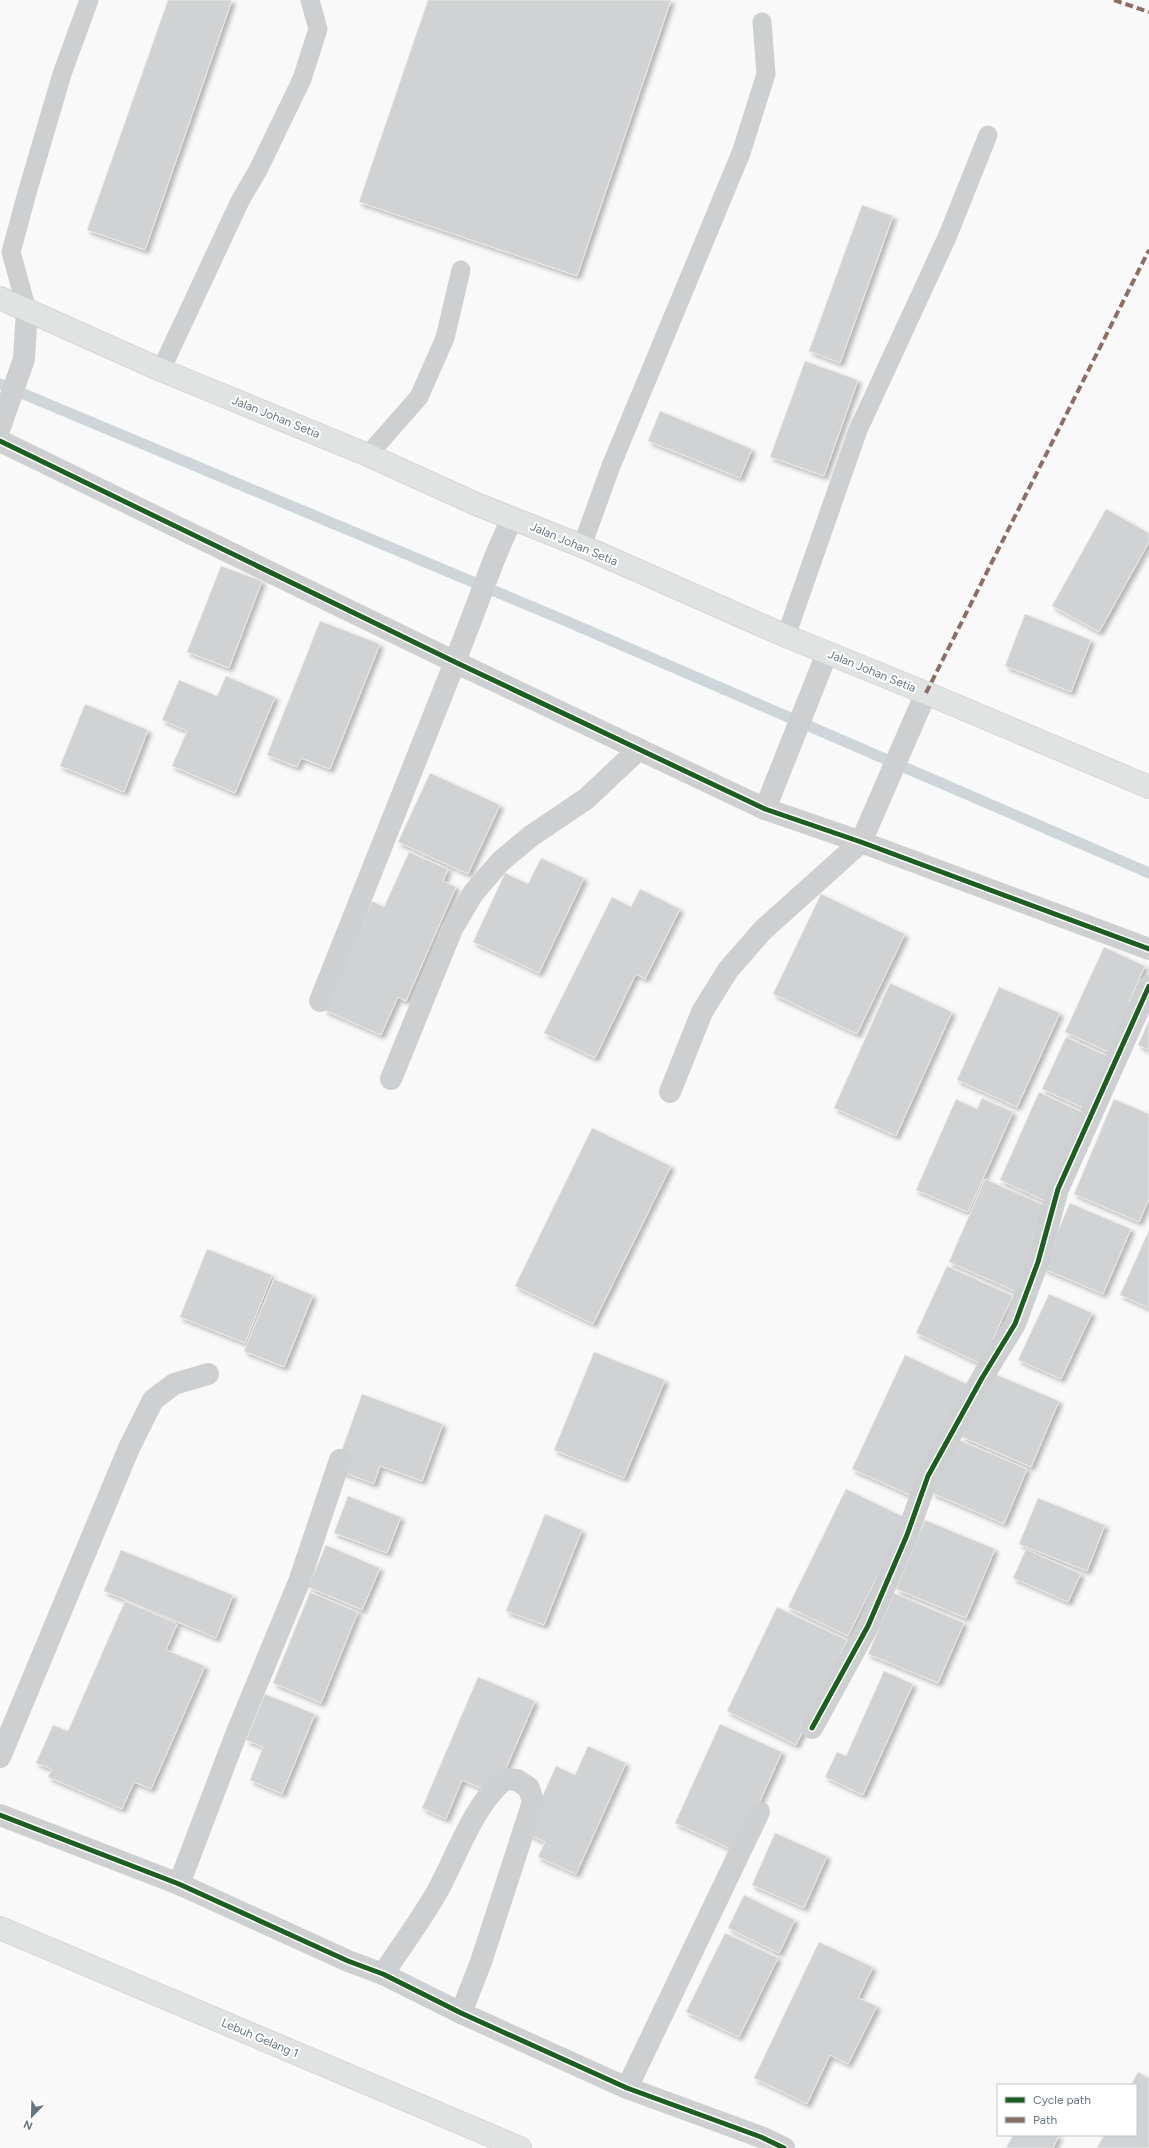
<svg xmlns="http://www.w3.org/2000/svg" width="1149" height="2148" viewBox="0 0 1149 2148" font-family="Figtree,sans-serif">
<defs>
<filter id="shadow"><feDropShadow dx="3.5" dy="3.5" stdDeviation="2" flood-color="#0004"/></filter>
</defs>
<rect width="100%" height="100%" fill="#f9f9f9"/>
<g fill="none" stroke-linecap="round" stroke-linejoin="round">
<path stroke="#ced6d9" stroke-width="11" d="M0,384L566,621L1149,873"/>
</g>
<g fill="#d0d2d3" stroke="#e8e8e8" filter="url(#shadow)">
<path d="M168,0H232L145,250L87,230Z"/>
<path d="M428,0H671L577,276L359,202Z"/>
<path d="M862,205L893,216L840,363L809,351Z"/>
<path d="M805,361L858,380L824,476L770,457Z"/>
<path d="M660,411L752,449L740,478L648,441Z"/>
<path d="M1106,509L1149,533V542L1099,632L1052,606Z"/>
<path d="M221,566L262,581L229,668L187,652Z"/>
<path d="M1025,614L1091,640L1071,692L1005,666Z"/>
<path d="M320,621L380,644L330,769L301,758L297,767L267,755Z"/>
<path d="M226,676L275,697L235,793L172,766L187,731L162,720L179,680L217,696Z"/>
<path d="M85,704L148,730L124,792L60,766Z"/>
<path d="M430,773L500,805L468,874L398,842Z"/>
<path d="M409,852L448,869L443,881L456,887L406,1001L398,997L381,1035L324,1010L372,901L384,907Z"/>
<path d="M541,858L584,878L539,973L473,942L505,873L528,884Z"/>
<path d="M640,889L680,909L645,979L636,974L595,1058L544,1033L612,897L631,907Z"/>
<path d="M821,894L905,934L857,1034L773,994Z"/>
<path d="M1104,947L1145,966L1129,1002L1138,1005L1115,1055L1065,1032Z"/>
<path d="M890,983L952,1012L896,1136L834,1108Z"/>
<path d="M999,987L1060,1013L1017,1107L957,1080Z"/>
<path d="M1149,1020V1050L1138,1045Z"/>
<path d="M1066,1037L1114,1059L1090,1111L1042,1089Z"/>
<path d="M1039,1092L1086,1114L1047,1202L1000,1180Z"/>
<path d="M982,1098L1013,1112L968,1212L916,1190L956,1099L977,1109Z"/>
<path d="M1114,1099L1149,1114V1199L1139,1222L1074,1194Z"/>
<path d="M592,1128L671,1166L593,1324L515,1286Z"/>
<path d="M985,1179L1053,1209L1017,1292L949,1262Z"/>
<path d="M1070,1203L1131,1229L1103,1294L1042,1268Z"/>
<path d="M1149,1230V1308L1120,1295Z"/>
<path d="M207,1249L272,1275L245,1343L180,1317Z"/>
<path d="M947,1266L1013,1296L981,1364L916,1333Z"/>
<path d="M274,1279L313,1295L284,1367L244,1351Z"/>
<path d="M1049,1294L1092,1313L1061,1379L1018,1360Z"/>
<path d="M594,1352L665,1380L624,1478L554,1450Z"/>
<path d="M905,1355L967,1384L914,1497L852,1469Z"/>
<path d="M990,1372L1059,1401L1031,1467L962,1437Z"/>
<path d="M362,1394L443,1424L422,1481L380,1466L374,1484L335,1469Z"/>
<path d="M955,1438L1027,1469L1004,1524L932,1493Z"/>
<path d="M846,1489L906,1518L848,1636L788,1607Z"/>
<path d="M348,1496L401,1517L387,1553L334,1533Z"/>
<path d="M1038,1498L1105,1525L1087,1571L1019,1544Z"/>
<path d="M545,1514L582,1530L544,1625L506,1611Z"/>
<path d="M925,1520L995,1549L966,1618L896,1589Z"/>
<path d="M326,1545L380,1568L362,1610L308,1587Z"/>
<path d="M1026,1549L1081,1574L1068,1602L1013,1578Z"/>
<path d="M121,1550L233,1595L216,1638L104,1591Z"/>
<path d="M310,1592L358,1612L321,1703L273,1683Z"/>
<path d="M894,1593L964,1623L938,1683L868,1654Z"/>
<path d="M125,1601L177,1624L166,1650L205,1666L151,1789L134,1782L122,1809L48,1777L52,1769L36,1763L53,1725L68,1731Z"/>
<path d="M777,1607L847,1640L796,1745L727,1711Z"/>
<path d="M884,1671L913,1684L863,1795L825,1777L837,1752L846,1756Z"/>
<path d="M478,1677L535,1701L495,1794L462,1780L446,1819L422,1808Z"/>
<path d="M265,1694L315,1714L282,1794L250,1780L263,1747L246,1740Z"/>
<path d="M720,1724L782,1752L737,1852L675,1823Z"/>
<path d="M588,1746L626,1763L576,1874L538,1857L545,1842L526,1833L556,1766L575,1775Z"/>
<path d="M775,1833L827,1856L804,1908L752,1885Z"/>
<path d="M744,1895L795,1920L779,1953L728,1928Z"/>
<path d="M725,1933L778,1958L739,2037L686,2012Z"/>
<path d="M819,1942L873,1967L858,1998L877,2006L848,2064L830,2055L807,2104L754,2078Z"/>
<path d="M1138,2072L1148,2078L1149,2076V2148H1097L1104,2135H1136V2085H1131Z"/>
<path d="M1013,2135H1059L1053,2148H1006Z"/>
</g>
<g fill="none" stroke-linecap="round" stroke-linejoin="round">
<g stroke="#d5d6d7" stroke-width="24">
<g id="secondary">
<path d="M0,298L161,370L368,455L476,504L582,546L786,636L926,693L1149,787"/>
<path d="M0,1928L520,2148"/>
</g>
</g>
<g stroke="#cecfd0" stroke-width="19">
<path d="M27,310L11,252L27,193L62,74L89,0"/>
<path d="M161,370L240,201L258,170L302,79L318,29L310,0"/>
<path d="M368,455L419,397L445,338L461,270"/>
<path d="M582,546L611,466L741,153L766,74L762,22"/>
<path d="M786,636L858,430L948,235L988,135"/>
</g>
<g stroke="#cecfd0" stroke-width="22">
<path d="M0,427L24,359L27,310"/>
<path d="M0,441L455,662L765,809L861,842L1149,949"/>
<path d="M765,809L827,653"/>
<path d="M320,1001L455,662L495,557L512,518"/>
<path d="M391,1079L452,929L474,892L501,861L531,836L586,799L639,749"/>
<path d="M670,1092L702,1012L728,970L763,930L861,842L926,693"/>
<path d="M812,1728L868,1626L907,1535L928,1476L982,1378L1015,1324L1038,1262L1058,1189L1149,986"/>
<path d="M0,1757L129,1448L153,1400L174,1384L208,1374"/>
<path d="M0,1815L179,1884L348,1961L383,1974L461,2013L627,2088L761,2137L784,2148"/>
<path d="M179,1884L237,1732L299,1582L340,1460"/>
<path d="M383,1974C401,1947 421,1920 437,1892C457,1856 473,1805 505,1779L517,1780L529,1788L533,1802L481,1962L461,2013"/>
<path d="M627,2088L759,1812"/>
</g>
<use href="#secondary" stroke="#e1e2e2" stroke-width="22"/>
<g stroke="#8d6e63" stroke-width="4" stroke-dasharray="8 4" stroke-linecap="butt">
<path d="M1114,0L1149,12"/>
<path d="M926,693L1149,250"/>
</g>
<g stroke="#fff" stroke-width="8">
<g id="cycleway">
<path d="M0,441L455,662L765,809L861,842L1149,949"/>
<path d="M812,1728L868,1626L907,1535L928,1476L982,1378L1015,1324L1038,1262L1058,1189L1149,986"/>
<path d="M0,1815L179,1884L348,1961L383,1974L461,2013L627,2088L761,2137L784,2148"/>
</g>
</g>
<use href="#cycleway" stroke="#1b5e20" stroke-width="5"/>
</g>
<g text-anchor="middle" stroke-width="4" stroke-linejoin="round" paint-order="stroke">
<g font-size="12" fill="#657683" stroke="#fff">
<text transform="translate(276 417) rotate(22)" y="4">Jalan Johan Setia</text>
<text transform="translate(574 544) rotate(23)" y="4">Jalan Johan Setia</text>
<text transform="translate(872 671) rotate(22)" y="4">Jalan Johan Setia</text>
<text transform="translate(260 2038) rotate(23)" y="4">Lebuh Gelang 1</text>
</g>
</g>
<rect x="997" y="2084" width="140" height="52" fill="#ffffff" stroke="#c1c8cd"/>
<rect x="1005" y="2097" width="20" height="6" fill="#1b5e20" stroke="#c1c8cd"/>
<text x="1033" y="2104" font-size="12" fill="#657683">Cycle path</text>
<rect x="1005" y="2117" width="20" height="6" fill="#8d6e63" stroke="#c1c8cd"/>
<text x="1033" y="2124" font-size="12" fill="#657683">Path</text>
<g transform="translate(32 2116) rotate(203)" stroke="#ffffff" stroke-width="3" paint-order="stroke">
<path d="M0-3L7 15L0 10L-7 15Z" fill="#657683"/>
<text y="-6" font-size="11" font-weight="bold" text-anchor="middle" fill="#657683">N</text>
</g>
</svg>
